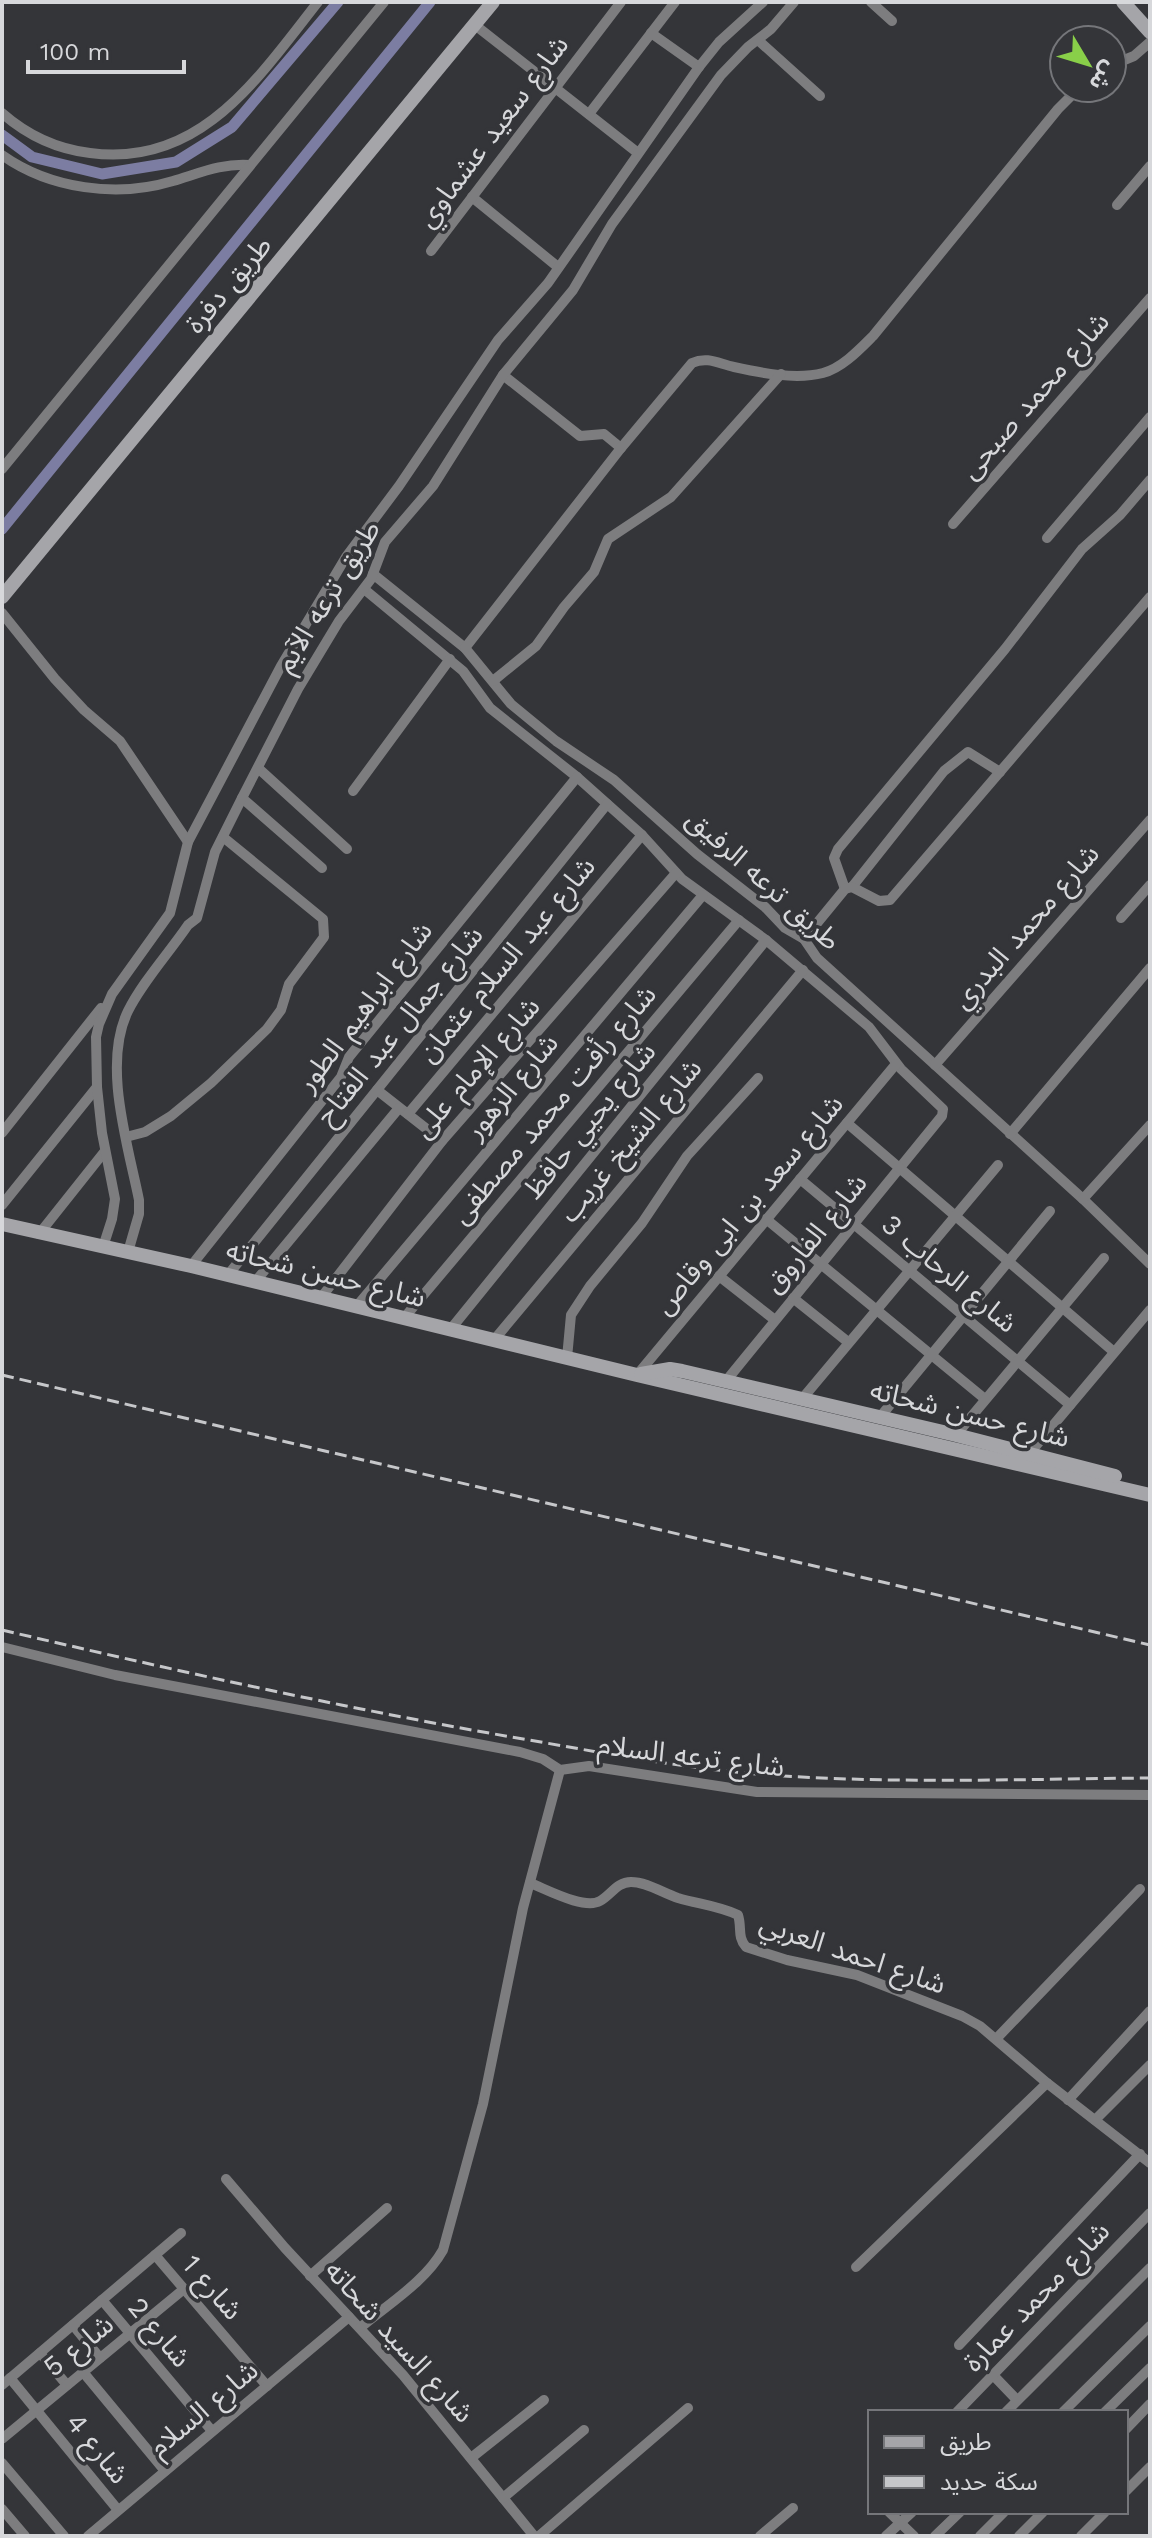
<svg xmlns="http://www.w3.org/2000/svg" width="1152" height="2538" viewBox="0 0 1152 2538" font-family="'Work Sans','Noto Sans Arabic',sans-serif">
<rect width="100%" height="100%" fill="#343539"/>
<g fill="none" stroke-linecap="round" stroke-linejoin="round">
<g stroke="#7c7da2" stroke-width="11">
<path d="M2,135L32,157L102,174L176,162L232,127L338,2"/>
<path d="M2,529L430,2"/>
</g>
<g stroke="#7d7d7f" stroke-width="10">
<path d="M871,2L892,21"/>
<path d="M475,25L638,153"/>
<path d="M651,33L699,67"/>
<path d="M758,40L820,96"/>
<path d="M1112,65L1134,56L1150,42"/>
<path d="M2,113C27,135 57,149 90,153C200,168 258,78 318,2"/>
<path d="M589,114L675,2"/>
<path d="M2,155C50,189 117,198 173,181C200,173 222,163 250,165"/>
<path d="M472,197L558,267"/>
<path d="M1117,205L1150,166"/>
<path d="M431,251L621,2"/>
<path d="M503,375L580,436L604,434L621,448"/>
<path d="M2,469L384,2"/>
<path d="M953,524L1150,298"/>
<path d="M1047,538L1150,417"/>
<path d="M373,574L465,648L511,704L556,741L614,780L697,854L765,907L785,928L804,939L817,958L1083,1199L1150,1264"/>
<path d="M364,589L463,671L490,708L577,777L642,835L682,879L766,940L869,1027L901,1069L943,1109L942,1116L726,1381"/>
<path d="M2,613L55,679L84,710L120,741L188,842"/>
<path d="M465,648L621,448L692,363C708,356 719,364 734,367C761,373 796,380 823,373C842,368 859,350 873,336L1058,109L1079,88"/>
<path d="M493,681L536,646L564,607L594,572L608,539L671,497L781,374"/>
<path d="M258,768L347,849"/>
<path d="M353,791L450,659"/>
<path d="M242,798L322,868"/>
<path d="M852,887L944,771L968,752L1000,772"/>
<path d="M845,889L834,858L838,849L1005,649L1082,549L1120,515L1150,480"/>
<path d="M1121,918L1150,885"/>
<path d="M804,939L845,889L852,887L879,901L890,900L1150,597"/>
<path d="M935,1065L1150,820"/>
<path d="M377,1090L442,1141"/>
<path d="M408,1114L642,835"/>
<path d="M847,1123L1114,1352"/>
<path d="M2,1133L101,1008"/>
<path d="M1010,1134L1150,968"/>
<path d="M126,1137L145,1132L171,1116L211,1083L267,1029L281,1010L289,984L324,937L323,919L223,837"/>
<path d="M800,1179L1070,1405"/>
<path d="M1083,1199L1150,1125"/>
<path d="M2,1205L97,1087"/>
<path d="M766,1219L985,1399"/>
<path d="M39,1234L105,1151"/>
<path d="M103,1247L112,1219L115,1199L102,1133L97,1087L96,1037L99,1024L112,994L170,913L188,842L281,666L346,557L399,486L498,340L548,283L699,67L719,42L763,2"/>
<path d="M128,1252L139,1214V1200C128,1145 102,1064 128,1011C143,981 169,953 188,925L197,918L215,852L242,798L298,689L339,621L371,579L385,542L433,486L503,375L573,290L612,224L721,75L748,47L771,29L794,2"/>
<path d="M191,1266L341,1077L349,1057L577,777"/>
<path d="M228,1275L607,804"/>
<path d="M719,1276L775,1320"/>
<path d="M255,1282L399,1108"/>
<path d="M793,1298L848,1342"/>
<path d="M320,1299L442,1141L676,873"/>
<path d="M356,1307L703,895"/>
<path d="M404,1318L739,920"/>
<path d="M450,1330L766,940"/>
<path d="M494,1340L803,970"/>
<path d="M567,1358L571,1315L590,1286L642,1223L687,1156L758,1078"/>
<path d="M637,1375L896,1064"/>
<path d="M802,1399L998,1165"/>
<path d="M880,1417L1050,1211"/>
<path d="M956,1435L1104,1258"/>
<path d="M1029,1454L1150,1310"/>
<path d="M2,1647L115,1675L520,1752L543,1759L560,1770L589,1766L757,1792L1150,1795"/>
<path d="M530,1883C546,1889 584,1910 600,1901C611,1895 617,1882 631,1882C647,1882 663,1893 678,1898C698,1904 719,1906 738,1915C742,1927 737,1937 746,1947L787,1960L857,1975L962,2016L980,2026L1047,2083L1150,2163"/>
<path d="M996,2039L1140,1889"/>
<path d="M1068,2100L1150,2011"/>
<path d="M1095,2120L1150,2065"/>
<path d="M226,2179L285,2248L403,2375L534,2536"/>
<path d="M155,2255L267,2386"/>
<path d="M856,2267L1047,2083"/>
<path d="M310,2276L387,2208"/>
<path d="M102,2300L212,2431"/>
<path d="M73,2325L100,2358"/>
<path d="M360,2328C388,2304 425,2282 443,2250L483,2104L523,1908L560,1770"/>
<path d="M959,2345L1140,2154"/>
<path d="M40,2353L67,2385"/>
<path d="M83,2372L165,2471"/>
<path d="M993,2375L1017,2400"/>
<path d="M10,2378L118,2510"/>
<path d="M2,2385L181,2233"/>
<path d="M957,2412L1150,2213"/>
<path d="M1006,2412L1150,2268"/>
<path d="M1063,2412L1150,2326"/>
<path d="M1105,2412L1150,2368"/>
<path d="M1126,2429L1150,2404"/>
<path d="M2,2439L184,2289"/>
<path d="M471,2458L544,2400"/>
<path d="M2,2463L64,2536"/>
<path d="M1126,2491L1150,2467"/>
<path d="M503,2498L584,2430"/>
<path d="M2,2509L25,2536"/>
<path d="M889,2512L914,2536"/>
<path d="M88,2536L349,2317"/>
<path d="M539,2536L688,2408"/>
<path d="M760,2536L793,2508"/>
<path d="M886,2536L912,2512"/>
<path d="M935,2536L960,2512"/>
<path d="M980,2536L1004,2512"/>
<path d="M1019,2536L1043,2512"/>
<path d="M1081,2536L1105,2512"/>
</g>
<g stroke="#a5a5a9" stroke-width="14">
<path d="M1123,2L1150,32"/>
<path d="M2,597L493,2"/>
<path d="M2,1224L191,1266L637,1375L1150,1495"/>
<path d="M641,1374L670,1369L682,1371L956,1435L1115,1476"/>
</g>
<g stroke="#c6c7ca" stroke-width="3" stroke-dasharray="12 6" stroke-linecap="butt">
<path d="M2,1375L1150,1645"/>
<path d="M2,1630C177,1671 352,1710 529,1740C609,1754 688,1769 769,1775C895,1784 1023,1779 1150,1778"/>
</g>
</g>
<g text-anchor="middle" stroke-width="7" stroke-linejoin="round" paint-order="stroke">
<g font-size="28" fill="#d7d8db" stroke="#343539">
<text transform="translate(492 131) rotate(-53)" y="10">شارع سعيد عشماوي</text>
<text transform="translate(228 284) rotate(-50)" y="10">طريق دفرة</text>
<text transform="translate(1034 395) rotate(-49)" y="10">شارع محمد صبحى</text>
<text transform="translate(327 596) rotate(-58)" y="10">طريق ترعه الآيم</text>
<text transform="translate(764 879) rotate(42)" y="10">طريق ترعه الرفيق</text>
<text transform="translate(1025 926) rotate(-49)" y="10">شارع محمد البدري</text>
<text transform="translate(506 959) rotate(-50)" y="10">شارع عبد السلام عثمان</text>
<text transform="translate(364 1006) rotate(-53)" y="10">شارع ابراهيم الطور</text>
<text transform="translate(399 1025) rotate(-51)" y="10">شارع جمال عبد الفتاح</text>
<text transform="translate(476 1067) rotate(-49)" y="10">شارع الإمام على</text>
<text transform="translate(511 1086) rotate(-50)" y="10">شارع الزهور</text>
<text transform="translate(553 1104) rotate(-50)" y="10">شارع رأفت محمد مصطفى</text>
<text transform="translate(589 1120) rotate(-51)" y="10">شارع يحيي حافظ</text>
<text transform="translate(630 1140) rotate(-50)" y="10">شارع الشيخ غريب</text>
<text transform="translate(748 1204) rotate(-50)" y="10">شارع سعد بن ابى وقاص</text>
<text transform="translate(815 1233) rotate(-51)" y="10">شارع الفاروق</text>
<text transform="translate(326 1273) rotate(14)" y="10">شارع حسن شحاته</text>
<text transform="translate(950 1273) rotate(40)" y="10">شارع الرحاب 3</text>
<text transform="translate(970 1413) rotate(14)" y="10">شارع حسن شحاته</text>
<text transform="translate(691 1755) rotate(7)" y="10">شارع ترعه السلام</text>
<text transform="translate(853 1953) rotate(19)" y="10">شارع احمد العربي</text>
<text transform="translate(213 2287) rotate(49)" y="10">شارع 1</text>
<text transform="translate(1036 2296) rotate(-46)" y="10">شارع محمد عمارة</text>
<text transform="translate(160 2332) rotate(50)" y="10">شارع 2</text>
<text transform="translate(400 2341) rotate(48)" y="10">شارع السيد شحاته</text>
<text transform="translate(78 2345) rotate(-39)" y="10">شارع 5</text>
<text transform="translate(203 2408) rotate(-40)" y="10">شارع السلام</text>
<text transform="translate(98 2448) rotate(51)" y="10">شارع 4</text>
</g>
</g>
<rect width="1152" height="2538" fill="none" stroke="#d7d8db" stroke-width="8"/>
<rect x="868" y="2410" width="260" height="104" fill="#343539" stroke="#75767a" stroke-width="2"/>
<rect x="884" y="2436" width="40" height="12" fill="#a5a5a9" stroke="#75767a" stroke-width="2"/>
<text x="940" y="2450" font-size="24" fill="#d7d8db">طريق</text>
<rect x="884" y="2476" width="40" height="12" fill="#c6c7ca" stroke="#75767a" stroke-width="2"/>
<text x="940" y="2490" font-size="24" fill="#d7d8db">سكة حديد</text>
<g transform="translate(1088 64) rotate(128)"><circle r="38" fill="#343539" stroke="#75767a" stroke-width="2"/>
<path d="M0-6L14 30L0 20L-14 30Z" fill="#89cf49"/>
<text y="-12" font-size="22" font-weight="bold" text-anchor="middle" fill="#d7d8db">ش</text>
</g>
<path d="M28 60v12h156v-12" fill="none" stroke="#d7d8db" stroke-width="4"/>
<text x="40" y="60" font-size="24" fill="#d7d8db" stroke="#343539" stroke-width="6" paint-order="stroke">100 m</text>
</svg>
